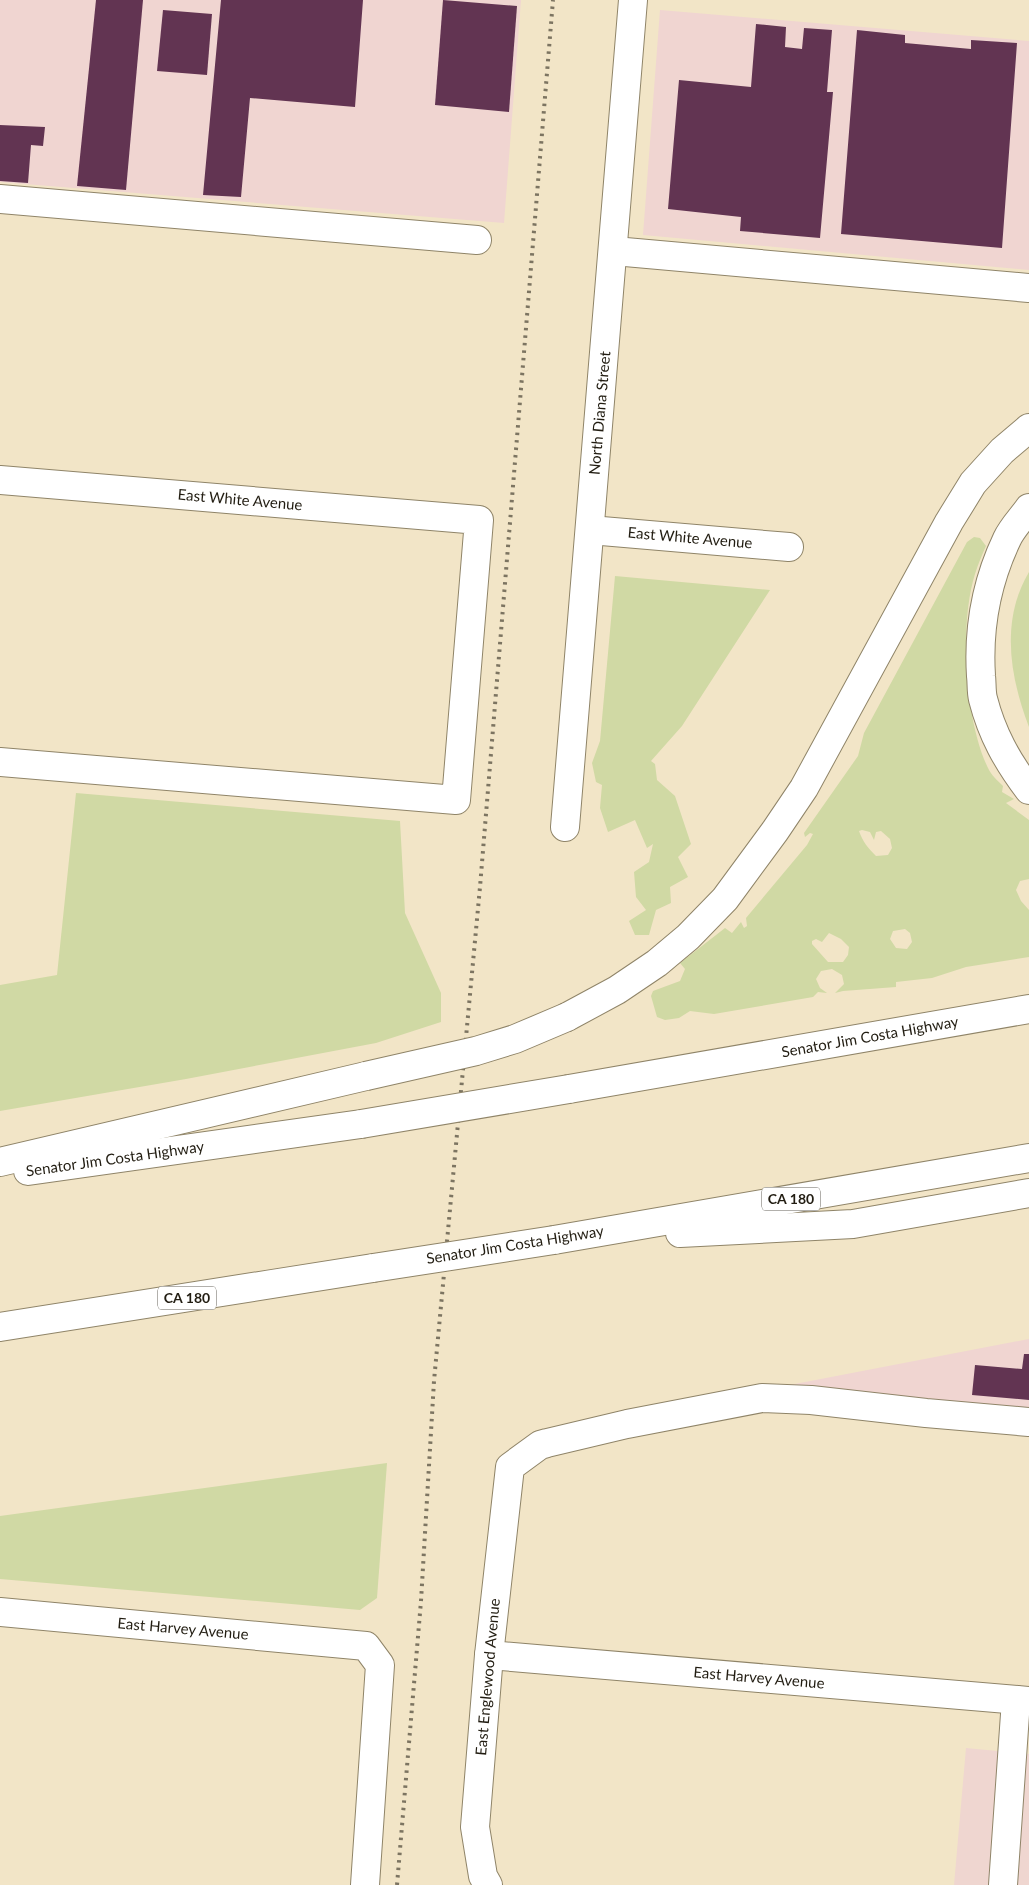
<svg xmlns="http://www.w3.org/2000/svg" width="1029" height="1885" viewBox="0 0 1029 1885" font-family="Lato,sans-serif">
<rect width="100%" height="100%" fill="#f2e5c7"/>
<g fill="#f0d5d1">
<path d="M0,0H521L504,223L0,182Z"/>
<path d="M660,10L1029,41V270L643,235Z"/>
<path d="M1029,1339V1411L774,1388Z"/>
</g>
<path fill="#efd6d0" d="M966,1748L1029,1754V1885H954Z"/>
<g fill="#d0d9a4" fill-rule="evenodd">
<path d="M974,537L980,538L986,546C982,555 978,564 975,574C959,624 965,721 988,768C991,775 998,781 1003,786L1002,792L1014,799L1006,803L1029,820V879L1020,881L1016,890L1021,901L1029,910V957L966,967L932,978L896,982V987L843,991L835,993L844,984L842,975L832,969L821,971L816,979L820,988L827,993L818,992L813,997L714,1014L690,1011L679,1018L665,1020L657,1017L651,996L653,991L680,981L685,969L680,963L725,928L732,933L741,922L744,928L747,926L746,918L807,845L813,834L810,833L805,837L804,833L858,756L864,733L967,542ZM862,830L870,832L874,840L876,832L881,831L890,839L892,848L888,855L876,856C868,848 863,842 859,831ZM905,929L910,933L912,942L907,949L896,948L890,939L893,931ZM829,933L841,939L849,947L848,955L843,962H828L812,944V941L816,939L822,942Z"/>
<path d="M1029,572V727C1010,677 1000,621 1029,572Z"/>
<path d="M615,576L770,590L682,726L651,761L655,764L657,780L675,796L691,844L678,857L688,877L670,887L671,903L656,910L649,935H635L629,921L646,910L636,897L634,872L649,862L653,844L647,848L635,820L608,832L600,808L602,785L596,782L592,763L600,741Z"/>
<path d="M76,793L400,821L405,913L441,993V1022L376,1043L186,1079L0,1111V985L57,975Z"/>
<path d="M387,1463L377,1598L360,1610L0,1579V1516Z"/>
</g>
<g fill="#623452">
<path d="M96,0H143L126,190L77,186Z"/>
<path d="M221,0H363L355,107L250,98L241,197L203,195Z"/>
<path d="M443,0L517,6L509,112L435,105Z"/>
<path d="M163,10L212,14L207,75L157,71Z"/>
<path d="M756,24L786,27L785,47L802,49L804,28L832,30L827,92H833L820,238L740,231L741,217L668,209L679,80L751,87Z"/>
<path d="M857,30L905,35V43L971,49V40L1017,43L1002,248L841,234Z"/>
<path d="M0,125L45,127L43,146L31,145L28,183L0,181Z"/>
<path d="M1024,1354H1029V1400L972,1395L975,1365L1022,1369Z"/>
</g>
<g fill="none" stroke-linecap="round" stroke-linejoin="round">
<g stroke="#8f8468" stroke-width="30">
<g id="minor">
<path d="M0,199L477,240"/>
<path d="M614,251L1029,288"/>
<path d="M0,480L479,520L456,800L0,762"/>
<path d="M590,530L789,547"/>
<path d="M565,827L633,0"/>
<path d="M0,1612L366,1646L380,1665L365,1885"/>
<path d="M489,1655L1029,1701"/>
<path d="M488,1885L483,1876L475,1827L489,1655L510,1467L540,1445L547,1443L627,1424L762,1398L811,1400L926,1413L1029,1422"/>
<path d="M1003,1885L1016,1700"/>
</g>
</g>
<g stroke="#8f8468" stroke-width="30">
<g id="highway">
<path d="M1029,508C1022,518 1012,528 1007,539C987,581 978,629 981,676C982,683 981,691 983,699C992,734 1007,761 1029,790"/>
<path d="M567,1017L617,990L657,963L688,937L725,899L775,831L804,788L949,522L973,483L1002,451L1029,428"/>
<path d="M569,1089L1029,1009"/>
<path d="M0,1162L366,1076"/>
<path d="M28,1171L361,1124"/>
<path d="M680,1233L853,1224L1029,1193"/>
<path d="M554,1240L1029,1158"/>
<path d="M0,1327L373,1268"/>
</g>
</g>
<use href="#minor" stroke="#fff" stroke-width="28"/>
<use href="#highway" stroke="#fff" stroke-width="28"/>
<path stroke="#7c7461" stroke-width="4" stroke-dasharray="2.5 5" stroke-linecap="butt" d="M397,1885L421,1601L434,1381L480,887L553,0"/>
<g stroke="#8f8468" stroke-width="30" stroke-linecap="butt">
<g id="highway-bridge">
<path d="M366,1076L476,1051L515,1039L567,1017"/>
<path d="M361,1124L569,1089"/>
<path d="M373,1268L554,1240"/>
</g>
</g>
<use href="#highway-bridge" stroke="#fff" stroke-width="28"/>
</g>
<g text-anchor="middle" stroke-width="5" stroke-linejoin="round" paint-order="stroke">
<g fill="#fff" stroke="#646159" stroke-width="1">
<rect x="762" y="1187.5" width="58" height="23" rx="4"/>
<rect x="158" y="1286.5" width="58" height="23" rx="4"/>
</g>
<g font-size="14" font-weight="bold" fill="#221d12">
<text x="791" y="1204">CA 180</text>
<text x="187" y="1303">CA 180</text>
</g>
<g font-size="15" fill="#221d12" stroke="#fff">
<text transform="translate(600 413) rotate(-85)" y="5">North Diana Street</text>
<text transform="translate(240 500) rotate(5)" y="5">East White Avenue</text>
<text transform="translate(690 538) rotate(5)" y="5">East White Avenue</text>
<text transform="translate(870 1037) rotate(-10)" y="5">Senator Jim Costa Highway</text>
<text transform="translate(115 1159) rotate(-8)" y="5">Senator Jim Costa Highway</text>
<text transform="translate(515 1245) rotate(-9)" y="5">Senator Jim Costa Highway</text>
<text transform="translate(183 1629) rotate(5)" y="5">East Harvey Avenue</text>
<text transform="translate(488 1677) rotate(-85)" y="5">East Englewood Avenue</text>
<text transform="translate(759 1678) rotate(5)" y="5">East Harvey Avenue</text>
</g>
</g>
</svg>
